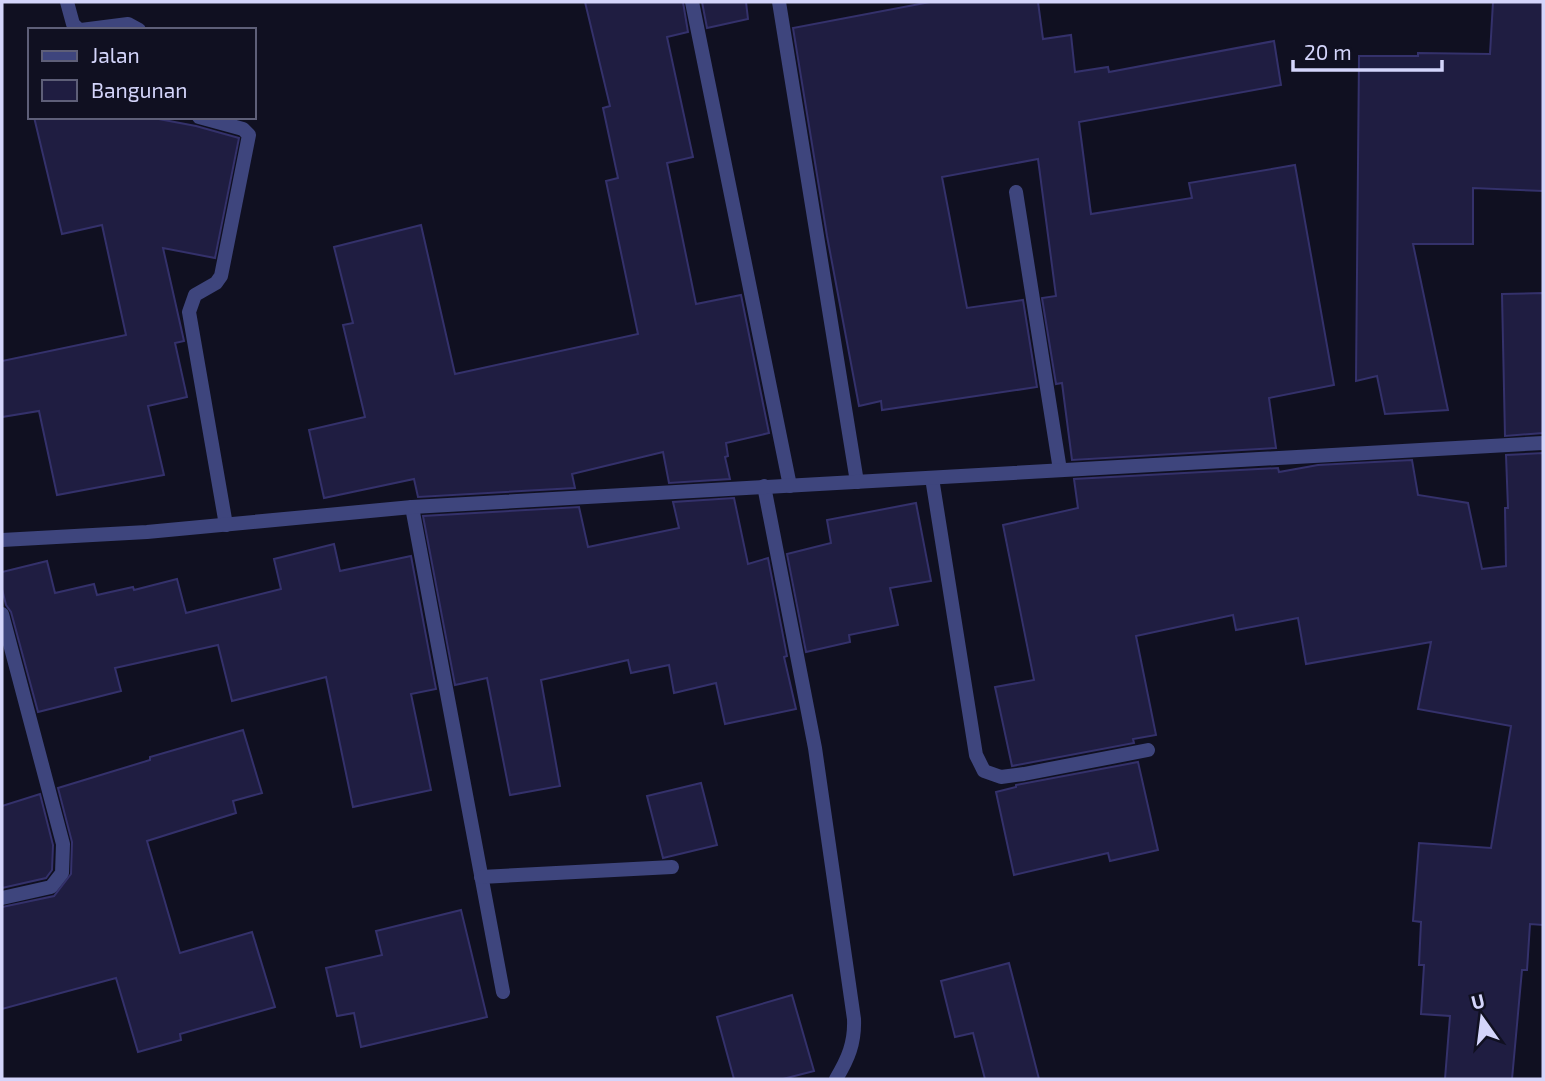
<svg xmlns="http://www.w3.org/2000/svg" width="1545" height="1081" viewBox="0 0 1545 1081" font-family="'Exo 2',sans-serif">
<rect width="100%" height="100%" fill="#101021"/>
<g fill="#1f1d41" stroke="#34316b" stroke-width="2">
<path d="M585,2H683L688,32L667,37L693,157L667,163L696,304L741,295L769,433L726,443L728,456L725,457L730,479L669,483L663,452L572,474L575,488L418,497L414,479L324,498L309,430L365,417L343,325L353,323L334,247L421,225L455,374L638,334L606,181L618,178L603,108L610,106Z"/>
<path d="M702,2H746L748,19L707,28Z"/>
<path d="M930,2H1038L1043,39L1071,35L1075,72L1108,67L1109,72L1274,41L1281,85L1079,122L1091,214L1192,198L1189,183L1295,165L1334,385L1269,398L1276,448L1072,460L1062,383L1056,384L1042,298L1056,296L1038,159L942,177L967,308L1023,300L1037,387L882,410L881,401L859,406L827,236L793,28Z"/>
<path d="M1493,2H1543V191L1473,188V244H1413L1448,410L1385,414L1377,376L1356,381L1359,56H1418V53L1490,54Z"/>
<path d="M34,117H148L196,126L239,138L215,258L163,248L184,341L175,343L187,397L148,406L164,475L57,495L39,411L2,417V361L126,335L102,225L62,234Z"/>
<path d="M1543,293V433L1505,436L1502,294Z"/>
<path d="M1543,453V925L1530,924L1527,970H1522L1512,1079H1445L1450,1016L1421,1014L1424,965H1419L1421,922L1413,921L1419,843L1491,848L1511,726L1418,709L1431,642L1306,664L1298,618L1236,630L1233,615L1136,636L1156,735L1133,739L1134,743L1012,766L995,687L1034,680L1003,525L1078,508L1074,479L1278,468L1279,472L1318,465L1412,460L1418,495L1468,503L1482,569L1506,566L1505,508H1508L1506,455Z"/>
<path d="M734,498L748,564L768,558L787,656L784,657L796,709L725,724L716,683L674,693L669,665L631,673L628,660L541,680L560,786L510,795L487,678L455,685L423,516L579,507L588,547L679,528L673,502Z"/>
<path d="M916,503L931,581L890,588L898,625L849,635L850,642L806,652L787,554L831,543L827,520Z"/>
<path d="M334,544L340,571L411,556L436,689L411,694L431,790L353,807L326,677L232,701L218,645L115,668L121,691L38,712L11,612L6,605L2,589V572L47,561L55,593L94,584L97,595L133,587L134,590L177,579L186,613L281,589L274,559Z"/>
<path d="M243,730L262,793L233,801L236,813L147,841L180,953L252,932L275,1007L180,1034L181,1040L138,1052L116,978L2,1009V907L54,896L71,874L72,842L58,788L150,760V757Z"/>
<path d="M1138,762L1158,850L1110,861L1108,853L1014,875L996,792L1016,787V785Z"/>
<path d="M701,783L717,845L663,858L647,796Z"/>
<path d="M40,794L53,845L52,870L46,878L2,888V806Z"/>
<path d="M461,910L487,1017L361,1047L354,1013L337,1016L326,968L382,955L376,931Z"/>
<path d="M1009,963L1039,1079H985L973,1033L955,1037L941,981Z"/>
<path d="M792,995L814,1071L783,1079H734L717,1017Z"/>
</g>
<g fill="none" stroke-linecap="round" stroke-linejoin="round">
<path stroke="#3e457d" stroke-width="14" d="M1016,192L1060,470"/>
<g stroke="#3e457d" stroke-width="14">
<path d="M67,2L73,24L79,30"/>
<path d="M692,2L790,486"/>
<path d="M779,2L857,482"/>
<path d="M81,30L128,24L139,30"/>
<path d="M199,117L243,129L249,135L221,276L216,283L195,295L189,312L226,525"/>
<path d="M932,478L976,755L984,771L1001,777L1024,774L1148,750"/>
<path d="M764,486L815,748L854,1019C855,1043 848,1059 836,1079"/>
<path d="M412,507L503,992"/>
<path d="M2,540L147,532L412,507L1543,443"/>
<path d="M2,614L63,844L62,873L51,887L2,898"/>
<path d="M481,877L672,867"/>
</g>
</g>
<rect width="1545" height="1081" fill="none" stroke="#d4d5fb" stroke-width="7"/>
<rect x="28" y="28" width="228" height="91" fill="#101021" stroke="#5e5f78" stroke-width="2"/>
<rect x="42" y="51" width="35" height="10" fill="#3e457d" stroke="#5e5f78" stroke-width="2"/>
<text x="91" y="63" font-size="21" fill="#d4d5fb">Jalan</text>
<rect x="42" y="80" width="35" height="21" fill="#1f1d41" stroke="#5e5f78" stroke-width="2"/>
<text x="91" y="98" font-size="21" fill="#d4d5fb">Bangunan</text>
<g transform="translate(1482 1018) rotate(346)" stroke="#101021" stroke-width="5" paint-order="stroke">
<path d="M0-5L12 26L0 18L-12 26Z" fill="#d4d5fb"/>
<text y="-10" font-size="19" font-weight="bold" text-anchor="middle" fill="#d4d5fb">U</text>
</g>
<path d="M1293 60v10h149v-10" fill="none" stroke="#d4d5fb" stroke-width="3.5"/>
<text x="1304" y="60" font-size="21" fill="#d4d5fb" stroke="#101021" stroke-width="5" paint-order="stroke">20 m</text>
</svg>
